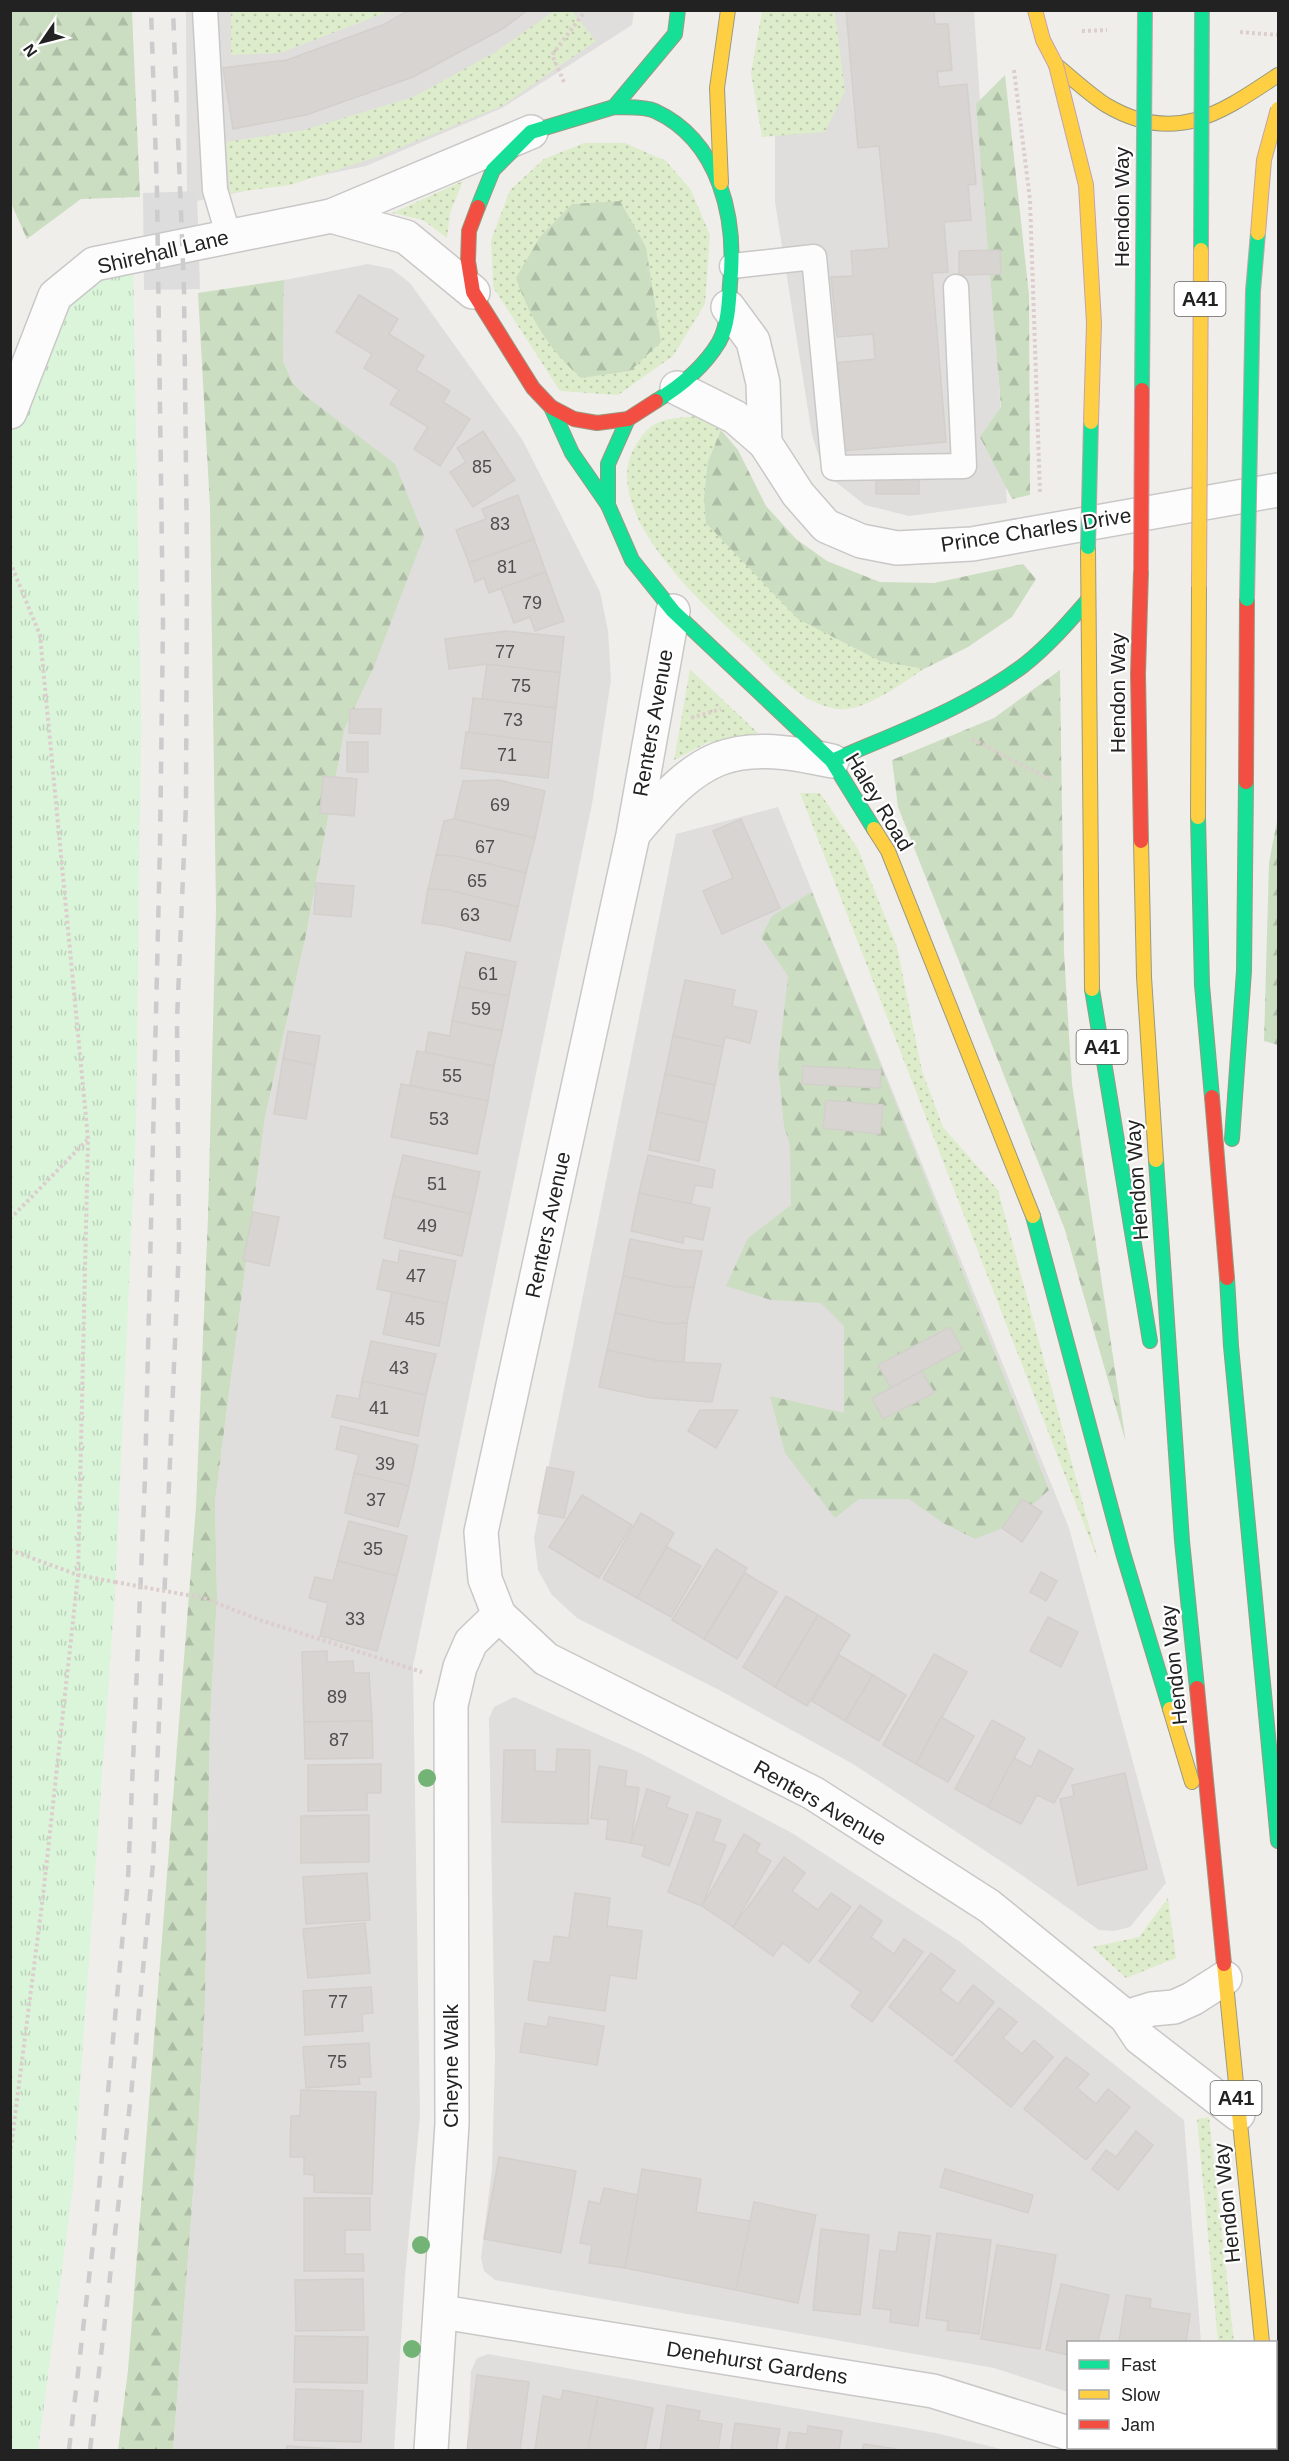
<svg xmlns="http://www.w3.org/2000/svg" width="1289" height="2461" viewBox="0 0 1289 2461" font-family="Arial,sans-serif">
<defs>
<pattern id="grass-dots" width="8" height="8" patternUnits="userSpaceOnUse" patternTransform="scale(1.5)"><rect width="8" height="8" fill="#ddeccb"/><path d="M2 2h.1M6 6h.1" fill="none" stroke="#bdcaae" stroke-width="1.8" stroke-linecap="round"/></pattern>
<pattern id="forest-firs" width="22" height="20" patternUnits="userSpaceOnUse" patternTransform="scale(1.5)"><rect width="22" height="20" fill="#cbdec1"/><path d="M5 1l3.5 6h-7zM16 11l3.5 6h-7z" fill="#aebea6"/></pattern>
<pattern id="park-tufts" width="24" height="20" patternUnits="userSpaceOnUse" patternTransform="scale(1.5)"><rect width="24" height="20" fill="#daf5da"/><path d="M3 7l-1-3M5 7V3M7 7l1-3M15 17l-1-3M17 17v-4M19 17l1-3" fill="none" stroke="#bbd2bb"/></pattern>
</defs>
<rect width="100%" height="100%" fill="#f0eeeb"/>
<g fill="#dfdedc">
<path d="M186,11H634L632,25L502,108L366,166L187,203Z"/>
<path d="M765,11H974L1007,503L909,516L865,505L832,479L818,454L812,435L775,202V100Z"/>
<path d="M368,264L392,269L410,283L522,439L600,592L608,631L611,680L592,804L413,1666L420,2116L405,2276L394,2450H173L199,2116L205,2003L210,1722L217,1597L215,1501L265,1117L306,935L345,728L373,669L307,397L293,383L283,361L284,280Z"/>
<path d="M778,807L1069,1528L1166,1883L1130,1927L1114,1931L1099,1930L1016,1871L853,1764L721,1691L577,1618L552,1595L538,1570L534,1538L676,834Z"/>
<path d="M514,1697L642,1754L792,1833L959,1941L1184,2120L1201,2342H1068V2392L994,2368L495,2280L484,2271L481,2258L492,2169L495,2058L489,1718L494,1707Z"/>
<path d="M488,2354L936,2433L1005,2450H467L471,2371L477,2358Z"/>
</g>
<g fill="url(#grass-dots)" fill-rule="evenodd">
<path d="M816,10L835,13L845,91L825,132L762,137L751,73L762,11Z"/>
<path d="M231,11V10L390,11L280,53L231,55Z"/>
<path d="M554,11H572L596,41L502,106L377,157L290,185L230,193L226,142L304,130L413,97L494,53Z"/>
<path d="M584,143H625L666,161L691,190L710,235L705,304L673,356L618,395L560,391L493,287L491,240L510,190L544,159ZM619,201L646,247L654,299Z"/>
<path d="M463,181L450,213L447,238L423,220L392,213Z"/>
<path d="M695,416L721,430L708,461L880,660L924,669C902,683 865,712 838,709C799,704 770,667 743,642C701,603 604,515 632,452C637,443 645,429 655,424C665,418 683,418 695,416Z"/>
<path d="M690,669L758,733L707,743L674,760Z"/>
<path d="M800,793H820L858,849L897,947L922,1071L943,1127L998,1190L1099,1563Z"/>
<path d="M1168,1898L1176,1958L1126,1978L1092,1947L1139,1937Z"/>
<path d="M1209,2117L1234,2342H1218L1197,2119Z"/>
</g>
<g fill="url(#forest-firs)">
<path d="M10,11H132L140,197L81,199L27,239L11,203Z"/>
<path d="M1005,75L1029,295L1030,495L1012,499L980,437L1001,407L976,104Z"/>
<path d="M620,201L646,247L661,342L630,371L581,378C548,348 531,320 516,278L540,237L572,204Z"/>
<path d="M284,280L283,361L293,383L307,397L395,464L424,536L373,669L345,728L306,935L265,1117L215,1501L217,1597L210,1722L205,2003L199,2116L173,2450H118L128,2370L196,1506L208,1216L216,909L210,507L198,293Z"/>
<path d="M721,430L738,450L766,506L796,539L827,561L880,582L934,583L1023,564L1036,579L1012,617L968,647L924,669L880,661L798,619L706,523L704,498L708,461Z"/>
<path d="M1060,670L1064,952L1072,1084L1126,1443L1065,1230L898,807L892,760L994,718Z"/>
<path d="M1278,816V1045L1264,1041L1269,863Z"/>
<path d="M812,892L1049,1490L1010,1525L975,1539L943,1523L909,1499H859L835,1518L785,1453L770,1396L844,1413V1326L821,1303L771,1300L726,1286L748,1238L791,1205L790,1145L784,1126L778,1065L788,976L761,937L772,916Z"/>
</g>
<path fill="url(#park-tufts)" d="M133,257L141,720L136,1131L115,1593L73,2186L38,2450H10V409L54,297Z"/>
<path fill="#dedddd" d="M197,191L200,289L144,290L143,193Z"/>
<g fill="#d7d4d2" stroke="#d3d0cc" stroke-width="1.5">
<path d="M409,10H528L504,28L413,77L306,115L233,129L223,68L287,60L385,24Z"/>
<path d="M846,10H934L935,24H948L952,70L937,72L939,87L967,84L976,184L968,185L971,220L944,222L948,272L932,273L946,442L841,451L833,363L875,359L873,334L837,337L831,277L853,276L851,251L889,248L879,146L858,148Z"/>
<path d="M1000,250L1001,274L959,275V251Z"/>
<path d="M359,295L398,319L389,334L424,356L416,370L450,391L443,402L470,419L440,466L414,449L428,427L390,404L399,390L364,368L372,354L336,332Z"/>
<path d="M483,431L515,480L473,507L450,472L466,462L457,448Z"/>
<rect x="876" y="474" width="43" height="20"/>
<path d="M518,495L534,539L469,563L456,530L486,519L482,509Z"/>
<path d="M534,539L546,572L489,593L484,578L475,582L469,563Z"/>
<path d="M546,572L564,621L535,631L530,617L514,623L501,588Z"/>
<path d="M506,631L564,637L560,673L487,664L449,669L445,639Z"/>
<path d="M487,664L560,673L556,708L482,699Z"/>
<path d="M473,698L556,708L552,743L469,733Z"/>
<path d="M350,709H381L380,734L349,733Z"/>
<path d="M466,732L552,743L548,778L461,768Z"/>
<rect x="347" y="742" width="21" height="30"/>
<path d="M323,776L357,779L354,816L320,813Z"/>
<path d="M499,780L545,791L535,838L454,819L463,781Z"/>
<path d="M454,819L535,838L526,873L456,856L436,855L444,821Z"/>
<path d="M741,819L780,908L722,934L703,891L733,878L713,831Z"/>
<path d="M436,855L456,856L526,873L518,907L448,890L428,889Z"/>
<path d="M316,883L354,886L351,917L314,914Z"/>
<path d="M428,889L448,890L518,907L510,941L440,925L422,923Z"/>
<path d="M466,952L516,962L509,996L459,987Z"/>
<path d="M685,980L735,990L732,1006L757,1011L750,1043L725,1037L723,1047L673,1036Z"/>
<path d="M459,987L509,996L502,1031L452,1021Z"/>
<path d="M452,1021L502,1031L494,1066L425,1052L429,1032L450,1036Z"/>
<path d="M288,1031L320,1036L315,1065L283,1059Z"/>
<path d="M673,1036L723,1047L715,1085L665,1074Z"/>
<path d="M417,1051L494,1066L488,1101L410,1085Z"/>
<path d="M283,1059L315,1065L306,1119L274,1114Z"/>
<path d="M803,1066L881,1070L880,1088L802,1084Z"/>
<path d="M665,1074L715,1085L707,1123L657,1112Z"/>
<path d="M401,1084L488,1101L477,1154L391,1137Z"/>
<path d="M826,1100L883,1105L880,1134L823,1128Z"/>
<path d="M657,1112L707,1123L699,1161L649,1150Z"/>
<path d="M403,1155L480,1172L471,1214L393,1196Z"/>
<path d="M648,1155L715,1170L712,1188L695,1185L691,1204L639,1193Z"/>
<path d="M639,1193L710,1208L703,1240L684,1236L683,1243L631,1231Z"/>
<path d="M393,1196L471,1214L462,1256L384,1238Z"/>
<path d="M253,1212L279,1217L269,1266L243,1260Z"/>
<path d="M630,1239L683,1250L702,1251L694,1287H675L623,1276Z"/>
<path d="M400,1250L456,1261L447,1304L377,1289L383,1260L398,1263Z"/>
<path d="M623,1276L675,1287H694L687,1323L667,1324L615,1313Z"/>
<path d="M392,1292L447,1304L439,1346L383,1334Z"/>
<path d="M615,1313L667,1324L687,1323L684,1362L659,1361L607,1350Z"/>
<path d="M950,1327L962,1349L891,1388L878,1365Z"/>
<path d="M371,1341L436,1354L426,1395L362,1381Z"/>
<path d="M607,1350L659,1361L721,1364L712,1402L651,1398L599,1387Z"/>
<path d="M922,1371L934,1393L883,1419L872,1398Z"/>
<path d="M362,1381L426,1395L418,1436L332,1417L337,1395L359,1399Z"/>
<path d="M700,1410H738L716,1448L688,1431Z"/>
<path d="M341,1426L418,1445L409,1486L354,1473L359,1455L336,1449Z"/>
<path d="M547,1467L574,1472L564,1518L538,1513Z"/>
<path d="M354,1473L409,1486L398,1527L345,1513Z"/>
<path d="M582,1495L632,1525L599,1578L549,1547Z"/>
<path d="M1022,1499L1042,1512L1022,1542L1002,1528Z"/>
<path d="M641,1513L674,1533L637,1598L603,1579Z"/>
<path d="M349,1521L407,1536L397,1576L338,1561Z"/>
<path d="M667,1547L701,1566L671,1617L637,1598Z"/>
<path d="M716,1549L747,1568L704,1639L672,1620Z"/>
<path d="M338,1561L397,1576L377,1651L320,1636L328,1603L309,1598L315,1577L333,1581Z"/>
<path d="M1041,1572L1057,1581L1046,1601L1030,1592Z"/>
<path d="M745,1573L777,1592L737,1659L704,1639Z"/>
<path d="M786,1596L818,1615L775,1687L743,1667Z"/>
<path d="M818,1615L850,1635L807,1706L775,1687Z"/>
<path d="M1048,1617L1078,1632L1061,1667L1030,1651Z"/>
<path d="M327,1651V1662L353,1661L354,1673H369L372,1721L304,1722L302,1652Z"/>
<path d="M934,1654L967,1672L916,1764L883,1745Z"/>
<path d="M839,1655L873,1675L845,1721L812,1701Z"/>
<path d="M873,1675L906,1695L879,1741L845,1721Z"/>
<path d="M941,1717L974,1736L948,1782L916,1764Z"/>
<path d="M992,1720L1025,1738L988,1807L955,1789Z"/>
<path d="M372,1721L373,1758L305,1759L304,1722Z"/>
<path d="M557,1749L590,1750L588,1824L502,1822L504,1750H535V1771L556,1772Z"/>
<path d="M1039,1750L1073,1769L1054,1803L1037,1795L1021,1824L988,1807L1014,1758L1031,1767Z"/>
<path d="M381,1764V1793H367V1810L308,1811V1765Z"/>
<path d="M599,1766L627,1771L625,1786L639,1788L631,1843L606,1839L608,1820L591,1818Z"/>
<path d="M1125,1773L1147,1869L1078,1885L1060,1799L1074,1796L1072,1785Z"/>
<path d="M647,1789L670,1797L666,1807L688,1815L669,1866L642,1856L645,1846L631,1843Z"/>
<path d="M697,1812L721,1820L713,1841L726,1845L702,1906L668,1892Z"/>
<path d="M369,1815V1862L301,1863V1816Z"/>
<path d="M744,1834L760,1844L756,1852L771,1861L733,1927L702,1906Z"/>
<path d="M784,1857L805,1873L792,1891L818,1910L831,1893L851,1907L809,1963L783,1943L773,1956L733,1927Z"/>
<path d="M367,1873L370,1920L306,1924L303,1877Z"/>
<path d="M575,1893L610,1898L607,1926L642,1931L636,1979L610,1975L605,2011L528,2000L534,1961L550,1963L554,1936L569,1938Z"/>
<path d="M860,1905L882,1921L871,1937L894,1954L904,1939L923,1952L872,2022L851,2006L861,1992L819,1961Z"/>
<path d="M365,1923L370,1973L308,1978L303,1929Z"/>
<path d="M931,1953L955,1971L940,1990L958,2004L973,1985L994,2002L952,2056L889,2007Z"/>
<path d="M371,1987L373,2013L362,2014L363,2031L305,2035L303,1991Z"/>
<path d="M999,2008L1017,2022L1003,2038L1022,2054L1034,2040L1053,2057L1011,2107L955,2061Z"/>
<path d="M549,2017L604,2026L597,2065L520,2052L525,2023L547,2027Z"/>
<path d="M369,2043L371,2077H359L360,2084L306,2088L303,2047Z"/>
<path d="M1066,2057L1089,2074L1077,2088L1096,2104L1108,2089L1130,2107L1086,2160L1024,2109Z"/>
<path d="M301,2090L376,2092L372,2194L314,2192V2175L304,2174V2157H290L291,2116H300Z"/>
<path d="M1136,2131L1153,2145L1118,2190L1092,2169L1106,2150L1116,2157Z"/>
<path d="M499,2157L576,2171L561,2253L484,2239Z"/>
<path d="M642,2169L701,2179L696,2212L751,2221L736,2290L625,2268Z"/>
<path d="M945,2169L1033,2195L1028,2213L940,2187Z"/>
<path d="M604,2188L638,2195L625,2268L589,2263L592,2245L580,2243L589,2201L600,2204Z"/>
<path d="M304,2198H370V2230H345V2254H363L364,2271H304Z"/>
<path d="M754,2202L816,2215L798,2303L736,2290Z"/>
<path d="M821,2229L869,2235L860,2315L813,2310Z"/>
<path d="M899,2232L930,2236L918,2326L890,2322L891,2310L873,2308L880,2250L896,2252Z"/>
<path d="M937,2233L991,2240L979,2334L947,2330L948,2321L926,2318Z"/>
<path d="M997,2245L1056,2255L1040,2349L981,2339Z"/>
<path d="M363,2279L364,2330L296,2331L295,2280Z"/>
<path d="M1061,2284L1109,2295L1098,2342H1068V2355L1046,2350Z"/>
<path d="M1126,2295L1151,2299L1150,2308L1190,2314L1186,2342H1119Z"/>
<path d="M295,2336L368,2337L367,2383L294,2382Z"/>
<path d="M477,2375L529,2382L520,2450H467Z"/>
<path d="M296,2389L363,2391L361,2442L294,2440Z"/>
<path d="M563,2390L598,2397L588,2450H535L543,2396L561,2400Z"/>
<path d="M598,2397L653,2408L645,2450H588Z"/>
<path d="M667,2405L700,2411L698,2420L722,2424L718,2450H660Z"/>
<path d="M735,2423L780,2429L776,2450H731Z"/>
<path d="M808,2426L842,2431L839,2450H786L789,2432L807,2434Z"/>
<path d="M864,2444L896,2449L895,2450H862Z"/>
<path d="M287,2446L350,2450H286Z"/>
</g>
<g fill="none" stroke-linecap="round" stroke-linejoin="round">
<g stroke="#c9c8c7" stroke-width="27">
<g id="lane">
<path d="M205,10L215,190L229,237"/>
<path d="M732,266L814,257L834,468L964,466L956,287"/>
</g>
</g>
<g stroke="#c9c8c7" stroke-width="36">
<g id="street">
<path d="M331,216L406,237L473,292"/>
<path d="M728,307L753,341L763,383L765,443"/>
<path d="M677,388L735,417L765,443L798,494L826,526L861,541L897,548L972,544L1278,490"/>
<path d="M10,412L55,296L94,264L331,216L531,132"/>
<path d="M673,611L633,835L481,1532L485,1579L499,1615L546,1659L813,1793L989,1906L1126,2017L1140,2038L1238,2114"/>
<path d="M634,833C700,754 729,738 832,761"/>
<path d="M1126,2017L1152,2009L1174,2007L1192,1999L1225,1978"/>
<path d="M442,2312L933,2391L1068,2433"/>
<path d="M1114,2448L1124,2450"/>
<path d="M431,2450L452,2124L451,1705L460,1667L471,1642L499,1615"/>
</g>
</g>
<g stroke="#999a82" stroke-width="16">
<g id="fast">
<path d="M614,107C626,108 644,106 655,111C720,141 737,219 730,284C729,302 728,326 719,342C704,367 681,386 656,401"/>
<path d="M614,107L675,34L678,10"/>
<path d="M478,207L493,170L531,132L614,107"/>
<path d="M551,407L572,453L608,505L632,560L673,611L832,761L874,829"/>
<path d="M608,505V464L628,419"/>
<path d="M832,761C896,733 967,708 1024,665C1048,646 1068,623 1088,600"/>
<path d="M1198,817L1202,985L1212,1097"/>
<path d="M1092,989L1150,1341"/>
<path d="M1232,1139L1244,971L1246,782"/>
<path d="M1156,1160L1182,1541L1197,1688"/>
<path d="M1033,1216L1123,1553L1170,1709"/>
<path d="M1227,1278L1231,1346L1278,1841"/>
<path d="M1272,2448L1273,2450"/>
</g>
</g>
<g stroke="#999a82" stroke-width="16">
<g id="slow">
<path d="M1056,65C1072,78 1089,94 1106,105C1175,146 1221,113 1278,75"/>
<path d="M721,183L717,88L728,10"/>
<path d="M1088,547L1092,989"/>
<path d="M1198,817L1199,587"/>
<path d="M874,829L888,851L1033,1216"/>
<path d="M1141,841L1144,977L1156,1160"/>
<path d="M1170,1709L1192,1782"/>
<path d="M1224,1964L1262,2342"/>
</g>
</g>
<g stroke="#999a82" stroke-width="16">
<g id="jam">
<path d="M478,207L469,231L468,261L473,292L533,388L551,407L574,419L597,423L628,419L656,401"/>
<path d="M1141,571L1138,674L1141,841"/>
<path d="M1246,782L1247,599"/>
<path d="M1212,1097L1227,1278"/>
<path d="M1197,1688L1224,1964"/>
</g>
</g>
<g stroke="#dccecd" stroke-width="4" stroke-dasharray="3 3" stroke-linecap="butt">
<path d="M1082,31L1107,30"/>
<path d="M1240,32L1278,35"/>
<path d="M1014,70L1030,200L1040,493"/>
<path d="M564,82L552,55L586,10"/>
<path d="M10,562L40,635L88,1139L78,1575L43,1896L10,2155"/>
<path d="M691,718L721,709"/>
<path d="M972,739L1051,780"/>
<path d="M10,1219L87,1140"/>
<path d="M10,1550L78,1575L115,1582"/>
<path d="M204,1598L257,1619L422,1672"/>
</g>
<use href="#lane" stroke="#fdfcfc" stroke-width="24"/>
<use href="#street" stroke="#fdfcfc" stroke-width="33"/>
<use href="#fast" stroke="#16e098" stroke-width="14"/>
<use href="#slow" stroke="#ffcf43" stroke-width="14"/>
<use href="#jam" stroke="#f24e42" stroke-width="14"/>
<g stroke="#ccc" stroke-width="4.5" stroke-dasharray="12 12" stroke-linecap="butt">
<path d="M69,2450L97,2209L128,1880L145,1478L160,844L163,624L157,192L151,10"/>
<path d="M90,2450L131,2095L153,1864L179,1247L177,1020L186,804L187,556L184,289L173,10"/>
</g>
<g stroke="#c5a2ac" stroke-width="16" stroke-linecap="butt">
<g id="fast-bridge">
<path d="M1201,250L1202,10"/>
<path d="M1142,390L1145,10"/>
<path d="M1088,547L1091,422"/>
<path d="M1247,599L1253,291L1258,233"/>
</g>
</g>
<g stroke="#c5a2ac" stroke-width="16" stroke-linecap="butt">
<g id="slow-bridge">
<path d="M1035,10L1043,40L1056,65L1086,185L1094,323L1091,422"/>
<path d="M1258,233L1264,160L1278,109"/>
<path d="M1199,587L1201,250"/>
</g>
</g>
<g stroke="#c5a2ac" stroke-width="16" stroke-linecap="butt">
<path id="jam-bridge" d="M1141,571L1142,390"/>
</g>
<path stroke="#dccecd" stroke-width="4" stroke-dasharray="3 3" stroke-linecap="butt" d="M115,1582L204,1598"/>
<use href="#fast-bridge" stroke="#16e098" stroke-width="14"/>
<use href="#slow-bridge" stroke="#ffcf43" stroke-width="14"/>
<use href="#jam-bridge" stroke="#f24e42" stroke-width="14"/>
</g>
<g fill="#73b476">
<circle cx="427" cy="1778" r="9"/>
<circle cx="421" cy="2245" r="9"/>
<circle cx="412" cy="2349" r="9"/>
</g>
<g text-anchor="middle" stroke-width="4.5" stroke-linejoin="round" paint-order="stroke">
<g font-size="18" fill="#4f4e4e">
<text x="482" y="473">85</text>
<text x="500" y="530">83</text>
<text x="507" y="573">81</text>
<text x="532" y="609">79</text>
<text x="505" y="658">77</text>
<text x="521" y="692">75</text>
<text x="513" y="726">73</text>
<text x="507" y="761">71</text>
<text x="500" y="811">69</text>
<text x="485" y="853">67</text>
<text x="477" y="887">65</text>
<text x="470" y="921">63</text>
<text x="488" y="980">61</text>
<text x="481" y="1015">59</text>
<text x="452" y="1082">55</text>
<text x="439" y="1125">53</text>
<text x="437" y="1190">51</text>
<text x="427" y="1232">49</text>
<text x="416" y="1282">47</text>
<text x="415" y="1325">45</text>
<text x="399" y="1374">43</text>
<text x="379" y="1414">41</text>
<text x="385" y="1470">39</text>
<text x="376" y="1506">37</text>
<text x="373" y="1555">35</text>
<text x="355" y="1625">33</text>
<text x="337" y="1703">89</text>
<text x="339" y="1746">87</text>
<text x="338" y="2008">77</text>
<text x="337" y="2068">75</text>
</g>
<g fill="#fff" stroke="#646464" stroke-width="1.5">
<rect x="1174.5" y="282" width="51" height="34" rx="4.5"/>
<rect x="1076.5" y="1030" width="51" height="34" rx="4.5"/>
<rect x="1210.5" y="2081" width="51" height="34" rx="4.5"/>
</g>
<g font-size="20" font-weight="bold" fill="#222">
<text x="1200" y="306">A41</text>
<text x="1102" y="1054">A41</text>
<text x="1236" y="2105">A41</text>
</g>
<g font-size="21" fill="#222" stroke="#fff">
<text transform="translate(1122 207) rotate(-90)" y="7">Hendon Way</text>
<text transform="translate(163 252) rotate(-13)" y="7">Shirehall Lane</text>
<text transform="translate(1036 530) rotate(-9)" y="7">Prince Charles Drive</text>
<text transform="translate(1118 693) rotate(-90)" y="7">Hendon Way</text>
<text transform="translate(653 723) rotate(-80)" y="7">Renters Avenue</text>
<text transform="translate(879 802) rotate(59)" y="7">Haley Road</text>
<text transform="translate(1137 1180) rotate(-94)" y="7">Hendon Way</text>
<text transform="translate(548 1225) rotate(-78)" y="7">Renters Avenue</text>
<text transform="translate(1174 1665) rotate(-96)" y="7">Hendon Way</text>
<text transform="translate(820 1803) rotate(30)" y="7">Renters Avenue</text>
<text transform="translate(451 2066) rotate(-90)" y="7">Cheyne Walk</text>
<text transform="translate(1227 2203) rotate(-96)" y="7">Hendon Way</text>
<text transform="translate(757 2363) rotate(9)" y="7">Denehurst Gardens</text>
</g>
</g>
<rect width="1289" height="2461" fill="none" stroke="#222222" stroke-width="24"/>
<rect x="1067" y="2341" width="210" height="108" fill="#ffffff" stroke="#a7a7a7" stroke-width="1.5"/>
<rect x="1079" y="2360" width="30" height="9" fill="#16e098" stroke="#a7a7a7" stroke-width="1.5"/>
<text x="1121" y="2371" font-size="18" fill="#222222">Fast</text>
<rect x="1079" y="2390" width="30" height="9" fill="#ffcf43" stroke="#a7a7a7" stroke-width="1.5"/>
<text x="1121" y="2401" font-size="18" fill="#222222">Slow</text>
<rect x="1079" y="2420" width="30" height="9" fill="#f24e42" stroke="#a7a7a7" stroke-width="1.5"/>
<text x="1121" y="2431" font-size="18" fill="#222222">Jam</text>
<g transform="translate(42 42) rotate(235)" stroke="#ffffff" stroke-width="4.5" paint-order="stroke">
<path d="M0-4.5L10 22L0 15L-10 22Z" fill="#222222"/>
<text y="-9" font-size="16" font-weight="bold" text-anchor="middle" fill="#222222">N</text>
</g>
</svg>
